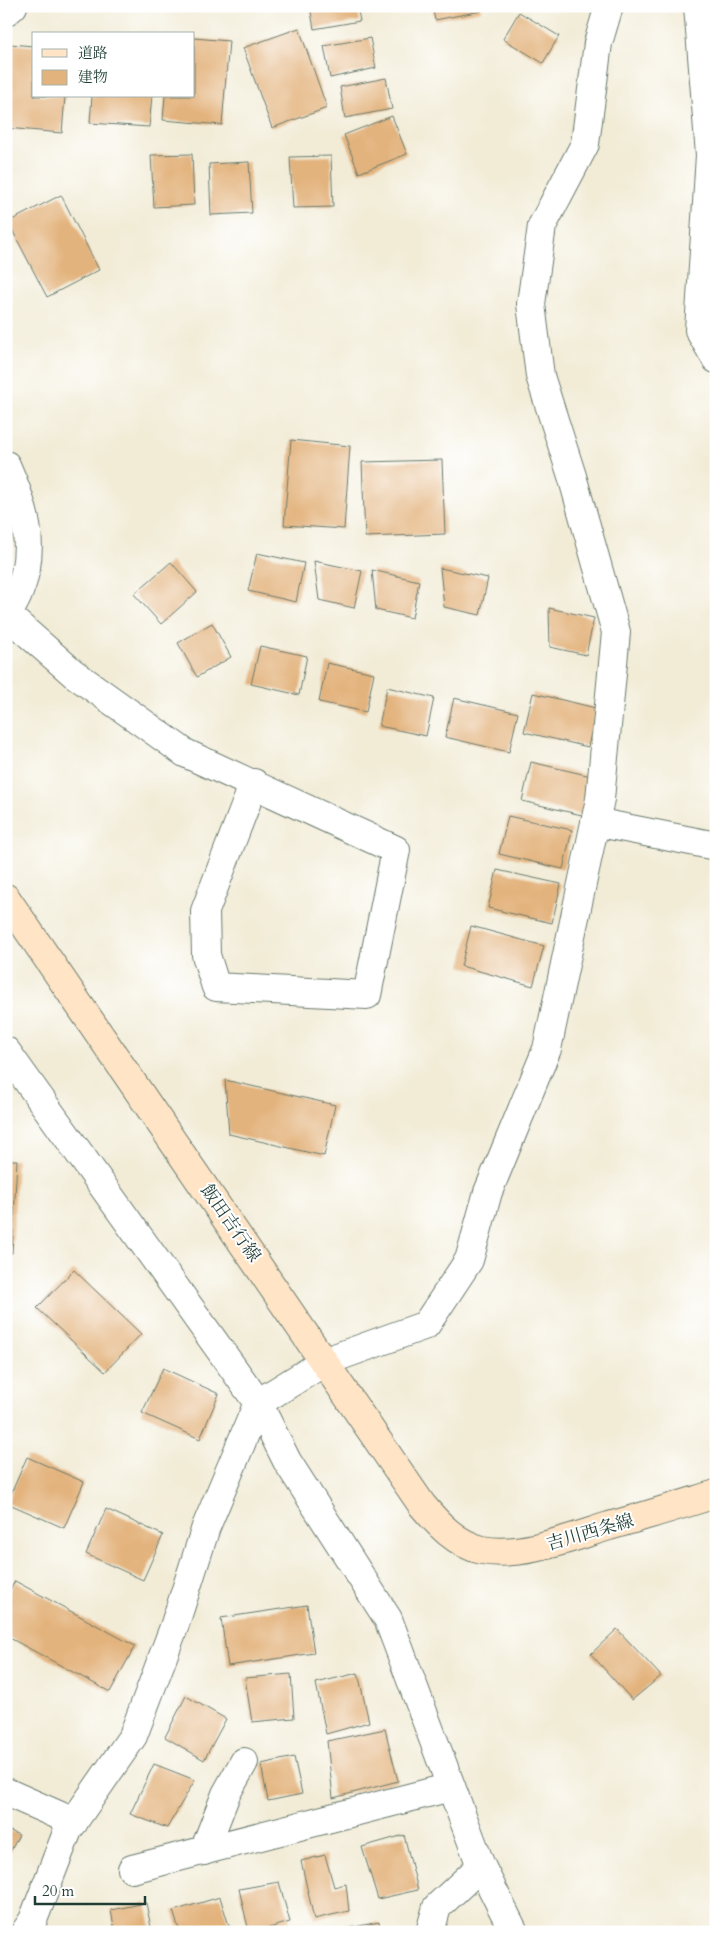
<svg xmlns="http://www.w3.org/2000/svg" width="722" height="1938" viewBox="0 0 722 1938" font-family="Cardo,'Noto Serif JP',serif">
<rect width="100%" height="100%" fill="#fff"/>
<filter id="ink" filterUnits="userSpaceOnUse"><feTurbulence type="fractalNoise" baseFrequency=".02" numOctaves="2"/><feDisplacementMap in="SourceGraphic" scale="10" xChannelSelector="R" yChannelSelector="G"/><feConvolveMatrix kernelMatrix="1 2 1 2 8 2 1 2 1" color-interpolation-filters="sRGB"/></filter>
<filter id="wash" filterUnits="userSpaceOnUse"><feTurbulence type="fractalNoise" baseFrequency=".0096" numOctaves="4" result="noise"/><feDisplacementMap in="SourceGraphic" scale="20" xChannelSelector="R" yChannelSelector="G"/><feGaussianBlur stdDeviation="1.12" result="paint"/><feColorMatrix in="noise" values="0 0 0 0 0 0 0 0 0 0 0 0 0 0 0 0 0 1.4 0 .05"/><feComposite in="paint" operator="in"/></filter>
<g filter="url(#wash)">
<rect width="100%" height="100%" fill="#f2ecd7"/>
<g id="blocks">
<g fill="#e3b37d">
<path d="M310,6H357L360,21L314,29Z"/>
<path d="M432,6H480L481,11L435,20Z"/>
<path d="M519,12L559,36L543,63L503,39Z"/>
<path d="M299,28L327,108L272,128L243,48Z"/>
<path d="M194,38L229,41L222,125L163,120L165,96H194Z"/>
<path d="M370,38L376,68L330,78L324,46Z"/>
<path d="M10,44L34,46V96H65L62,133L6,128V87Z"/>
<path d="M386,78L392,109L345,118L340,87Z"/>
<path d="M92,96H152L149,127L90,123Z"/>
<path d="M392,116L407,154L359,173L344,135Z"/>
<path d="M192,154L194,205L154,207L151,155Z"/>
<path d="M331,156L333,207L293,208L290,157Z"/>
<path d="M249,162L252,213L211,215L209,164Z"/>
<path d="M61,195L99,270L47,297L8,222Z"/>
<path d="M291,440L350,446L344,529L284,525Z"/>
<path d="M442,460L445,534L365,537L362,462Z"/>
<path d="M257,553L304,563L296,602L248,591Z"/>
<path d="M314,561L362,571L354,608L319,600Z"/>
<path d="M171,562L197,592L161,624L134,594Z"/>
<path d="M440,568L488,578L480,615L444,607Z"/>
<path d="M372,570L419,581L412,618L376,610Z"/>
<path d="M549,608L594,618L586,655L550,647Z"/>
<path d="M212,623L231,657L197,677L178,643Z"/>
<path d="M260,646L307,656L299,695L251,684Z"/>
<path d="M327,663L374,673L366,712L319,702Z"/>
<path d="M387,687L434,698L426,736L379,726Z"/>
<path d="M533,693L596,708L588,747L524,732Z"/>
<path d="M454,698L518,713L509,752L445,737Z"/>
<path d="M531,762L595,777L586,816L522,801Z"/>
<path d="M508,816L572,830L563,869L499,854Z"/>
<path d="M497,870L561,884L552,923L488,908Z"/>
<path d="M471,926L544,946L533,986L461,966Z"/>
<path d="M225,1080L335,1105L324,1156L229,1134Z"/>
<path d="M6,1160H17L12,1253H6Z"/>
<path d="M74,1270L141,1334L105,1372L37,1308Z"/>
<path d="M163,1368L219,1394L200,1439L142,1413Z"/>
<path d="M27,1457L84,1482L64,1528L7,1503Z"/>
<path d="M106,1509L163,1535L143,1580L86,1554Z"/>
<path d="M15,1581L135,1646L110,1692L6,1636V1597Z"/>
<path d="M307,1605L314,1653L228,1666L221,1618Z"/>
<path d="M617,1629L661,1676L632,1700L591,1654Z"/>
<path d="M358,1673L369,1722L326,1734L316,1683Z"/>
<path d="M291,1674L294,1718L252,1722L245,1678Z"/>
<path d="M186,1696L226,1719L204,1760L165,1737Z"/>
<path d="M385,1729L398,1781L333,1798L327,1741Z"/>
<path d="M294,1757L302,1794L268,1801L261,1764Z"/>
<path d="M154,1764L195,1780L167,1828L130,1814Z"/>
<path d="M6,1829L19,1835L6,1860Z"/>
<path d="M404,1835L418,1890L378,1899L362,1847Z"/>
<path d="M325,1855L334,1887L346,1884L349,1911L314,1919L301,1861Z"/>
<path d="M279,1882L290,1922L255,1932H249L239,1889Z"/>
<path d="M220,1897L231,1932H180L173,1911Z"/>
<path d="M146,1903L152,1932H115L111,1910Z"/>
<path d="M379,1922L381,1932H340L339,1930Z"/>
</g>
</g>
</g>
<g filter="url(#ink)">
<use href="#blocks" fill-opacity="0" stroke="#697a6d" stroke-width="1"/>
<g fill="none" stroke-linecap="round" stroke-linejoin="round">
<g stroke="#697a6d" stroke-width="30">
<g id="street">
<path d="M698,6L710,155L699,330L716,359"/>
<path d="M6,12L13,6"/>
<path d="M6,465C25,507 37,547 19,592C16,601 10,609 6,617"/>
<path d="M7,615L73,673L185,753L396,850L367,995L216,987L206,955L205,911L254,783"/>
<path d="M595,822L716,846"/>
<path d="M6,1051L258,1403L287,1461L388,1619L481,1866L514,1932"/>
<path d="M6,1792L74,1822"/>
<path d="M204,1851L226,1794L244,1762"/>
<path d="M132,1869L451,1787"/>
<path d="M25,1932L33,1920L68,1830L133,1736L174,1627L206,1527L258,1403L326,1361L426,1325L469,1260L488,1192L547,1049L600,799L616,632L572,476L540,376L531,304L542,226L585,144L598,43L609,6"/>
<path d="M430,1932L437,1907L481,1866"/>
</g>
</g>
<g stroke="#697a6d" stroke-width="30">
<path id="secondary" d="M6,898L422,1505C438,1524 456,1544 482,1550C520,1558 573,1537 609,1526C645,1516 680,1505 716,1494"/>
</g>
<use href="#street" stroke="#fff" stroke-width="28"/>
<use href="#secondary" stroke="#ffe4c6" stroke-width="28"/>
</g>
</g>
<g text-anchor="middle" stroke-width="4" stroke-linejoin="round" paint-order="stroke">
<g font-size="18" fill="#1f3d34" stroke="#fff">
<text transform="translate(231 1223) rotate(55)" y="6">飯田吉行線</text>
<text transform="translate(590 1532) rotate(-16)" y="6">吉川西条線</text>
</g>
</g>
<rect width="722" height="1938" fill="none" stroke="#fff" stroke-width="25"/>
<rect x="32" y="32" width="162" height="65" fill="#ffffff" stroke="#a5b1ae"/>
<rect x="42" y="49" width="25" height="8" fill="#ffe4c6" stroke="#a5b1ae"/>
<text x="78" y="58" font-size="15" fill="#1f3d34">道路</text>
<rect x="42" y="70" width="25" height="15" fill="#e3b37d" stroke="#a5b1ae"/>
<text x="78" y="82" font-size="15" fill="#1f3d34">建物</text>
<path d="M35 1896v8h110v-8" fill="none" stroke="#1f3d34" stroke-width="2.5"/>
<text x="42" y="1896" font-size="15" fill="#1f3d34" stroke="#ffffff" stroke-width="4" paint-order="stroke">20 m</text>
</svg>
